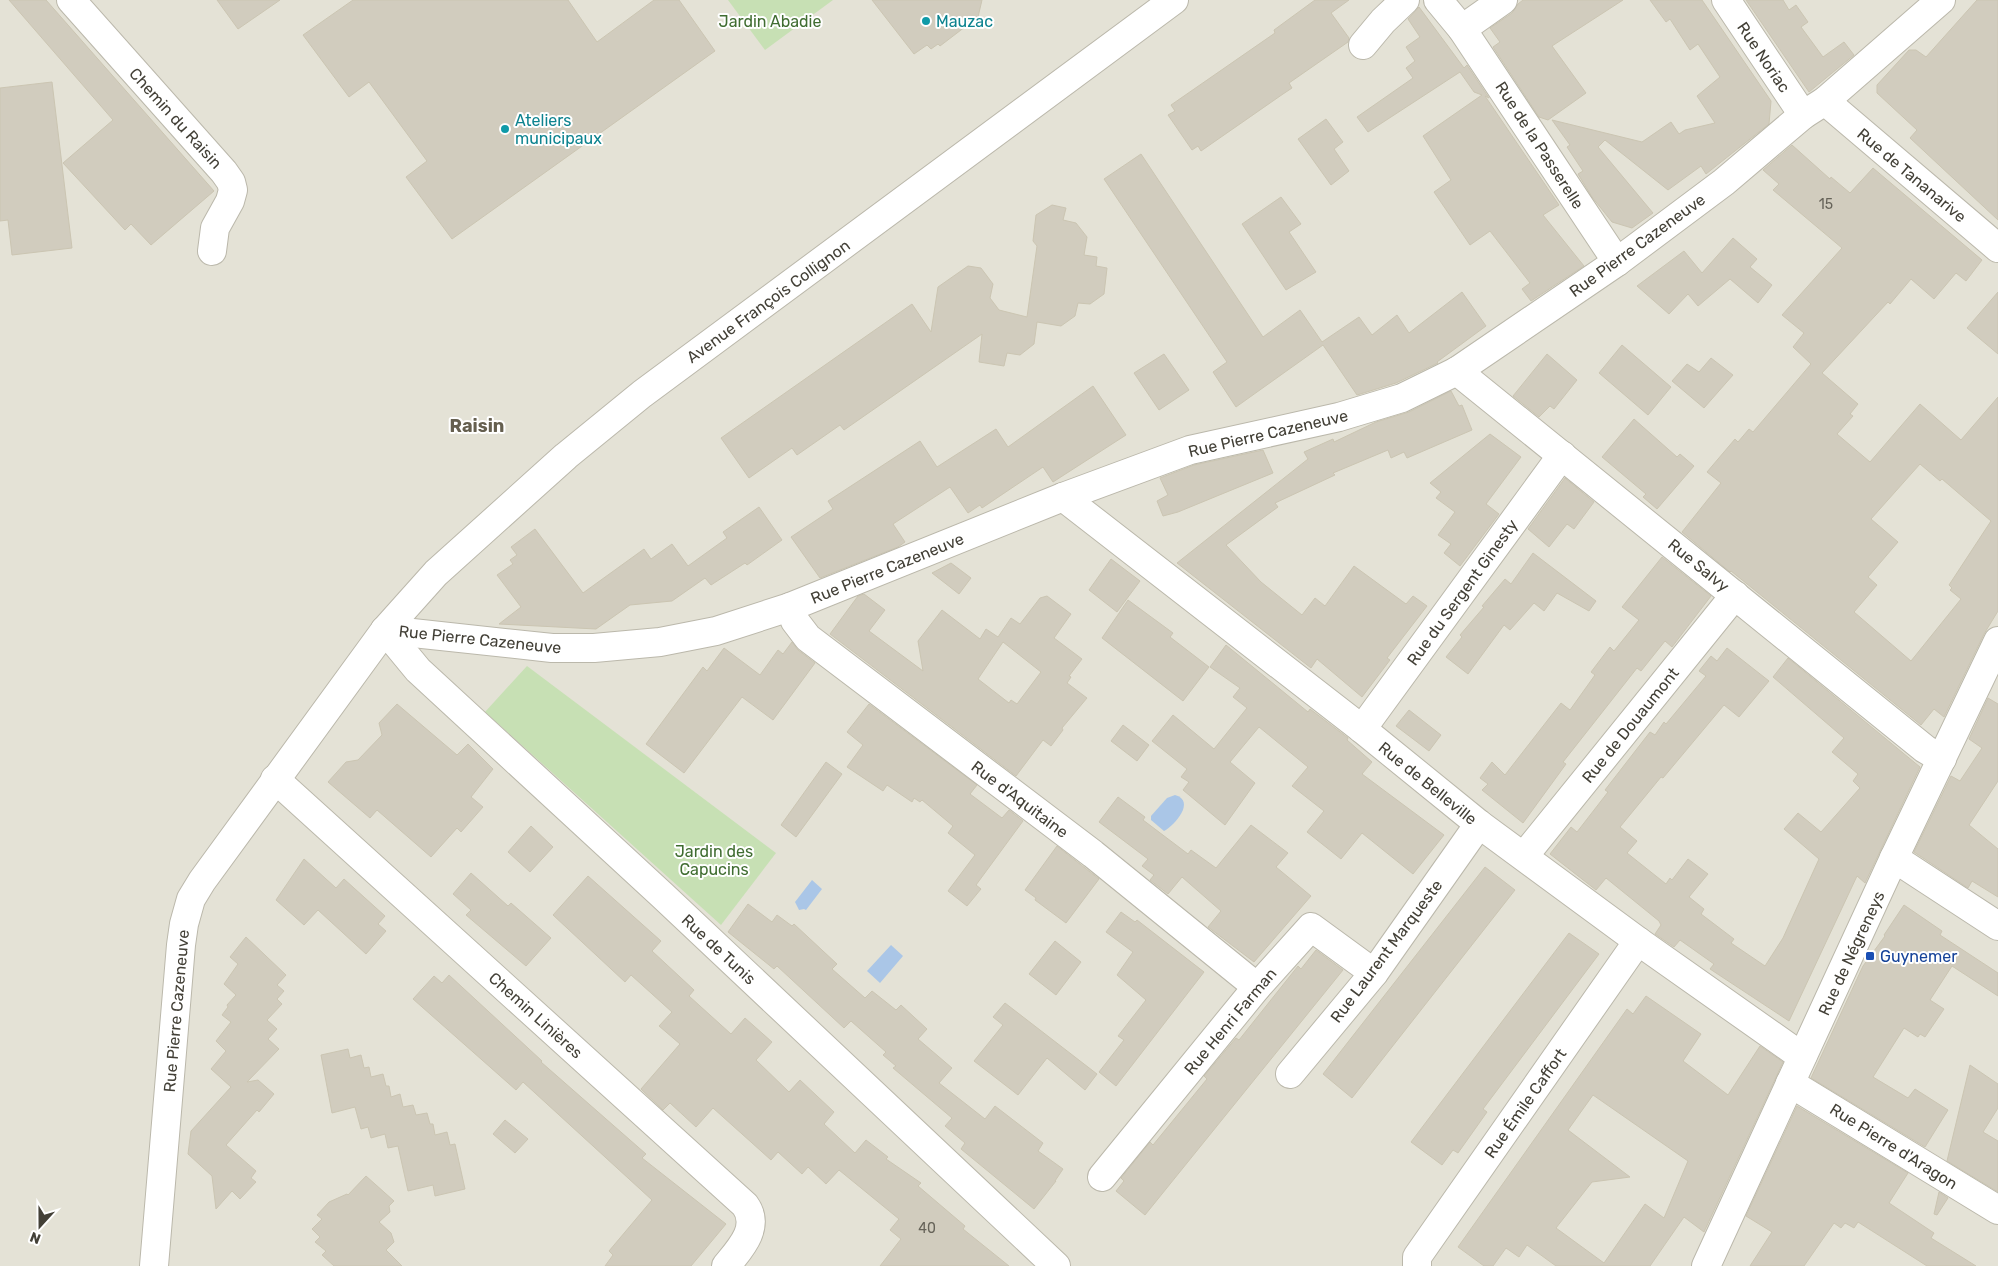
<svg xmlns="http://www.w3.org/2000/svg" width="1998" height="1266" viewBox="0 0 1998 1266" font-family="Rubik,sans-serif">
<rect width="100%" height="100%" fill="#f1efe7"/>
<rect fill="#e4e2d6" x="0" y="0" width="1998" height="1266"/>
<g fill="#c7e0b4">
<path d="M728,0H833L765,50Z"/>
<path d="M527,666L776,853L721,925L485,712Z"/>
</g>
<g fill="#aac6e7">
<path d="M1175,795C1196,801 1175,825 1164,831L1151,820V816L1167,798Z"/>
<path d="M812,880L822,889L806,910L804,909L799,910L795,902Z"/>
<path d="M891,945L903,956L880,983L867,971Z"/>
</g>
<g fill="#d1ccbe" stroke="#cbc5b2" fill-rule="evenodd">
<path d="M9,0H46L214,191L151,245L131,224L125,230L63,163L113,120Z"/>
<path d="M217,0H280L238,29Z"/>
<path d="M353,0H568L597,42L654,0H679L715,51L452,239L406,177L427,161L369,82L349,97L303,35Z"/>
<path d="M872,0H982L978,17L940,46L938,44L931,49L927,45L914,54Z"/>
<path d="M1315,0H1349L1331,13L1349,38L1348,42L1289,83L1292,88L1283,94L1201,151L1198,146L1192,150L1168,115L1175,111L1171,105L1275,33L1274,30Z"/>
<path d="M1523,0H1623L1552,46L1586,93L1548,120L1539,117L1493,47L1500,42L1490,28L1512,13L1518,4Z"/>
<path d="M1650,0H1702L1771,101L1769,124L1706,174L1701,166L1668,190L1605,140L1598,147L1653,213L1632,228L1612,222L1592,197L1578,174L1583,171L1567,147L1570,145L1552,120L1642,142L1671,122L1679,134L1685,130L1715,123L1697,96L1720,77L1698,44L1690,50L1670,19L1666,22Z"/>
<path d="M1746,0H1783L1789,10L1796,5L1808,22L1801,27L1823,57L1844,42L1854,55L1809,92Z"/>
<path d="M1977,0H1998V220L1910,138L1917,130L1877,93V85L1909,50H1916L1926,57Z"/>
<path d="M1419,7L1464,68L1467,65L1489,98L1485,96L1559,205L1543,215L1584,266L1531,301L1522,289L1530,283L1490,231L1470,245L1434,192L1451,180L1423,136L1482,95L1474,92L1460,72L1368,132L1357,117L1413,78L1406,68L1415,61L1406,47L1420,37L1408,19Z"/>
<path d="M52,82L72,248L12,255L8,220L0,221V88Z"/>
<path d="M1326,119L1343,142L1334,149L1349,171L1331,185L1298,139Z"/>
<path d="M1792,145L1830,179L1831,177L1850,193L1873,168L1982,260L1966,281L1956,273L1934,299L1911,279L1890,304L1888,302L1822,373L1858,404L1850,414L1853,416L1837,434L1870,462L1920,404L1961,440L1998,397V611L1984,634L1944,717L1934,709L1921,725L1731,571L1730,572L1682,532L1721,483L1707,472L1735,439L1738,442L1749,429L1753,432L1811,364L1793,347L1804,333L1782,315L1842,248L1773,190L1779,184L1763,170ZM1920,464L1940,481L1942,479L1991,521L1949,585L1952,588L1950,590L1961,599L1911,661L1854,612L1877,585L1868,577L1898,542L1871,519Z"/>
<path d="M1141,154L1263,337L1300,310L1322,342L1359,317L1372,335L1397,315L1409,333L1462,292L1486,326L1437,362L1438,363L1396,383L1357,395L1323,345L1236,407L1213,372L1227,362L1104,179Z"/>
<path d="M1281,197L1301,224L1289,232L1316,272L1286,290L1242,224Z"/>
<path d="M1052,205L1066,208L1063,220L1076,223L1087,237L1084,255L1097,257L1096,266L1107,268L1104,294L1090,304L1078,303L1075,316L1061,326L1037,322L1034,344L1020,355L1007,353L1004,366L979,362L982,334L844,430L840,425L797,455L792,448L749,478L721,438L912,304L931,332L938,287L968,266L981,268L993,284L990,298L999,310L1027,317L1037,246L1033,241L1036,215Z"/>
<path d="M1733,238L1757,259L1750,267L1772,285L1758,303L1730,279L1698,306L1688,294L1669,314L1637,286L1684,251L1702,273Z"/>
<path d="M1998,292V354L1967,328Z"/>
<path d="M1622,345L1671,387L1648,415L1599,373Z"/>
<path d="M1164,354L1189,390L1159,410L1134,373Z"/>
<path d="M1547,354L1577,380L1554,409L1550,406L1539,417L1513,396Z"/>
<path d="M1711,358L1733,375L1704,408L1672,381L1687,364L1699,372Z"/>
<path d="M1093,386L1126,435L1053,482L1043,467L982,508L980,505L968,513L950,487L893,524L905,542L898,547L820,578L791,537L833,509L828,501L920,441L937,467L996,429L1008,447Z"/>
<path d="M1451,391L1459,406L1462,405L1472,430L1407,458L1404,452L1391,458L1388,450L1333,473L1335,475L1275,503L1278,507L1226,545L1261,582L1302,615L1315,598L1325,606L1354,566L1406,604L1413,596L1427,606L1387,658L1390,660L1362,697L1317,659L1311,668L1177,563L1308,459L1304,452L1333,439L1334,442L1376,422L1409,412Z"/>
<path d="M1634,419L1677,457L1680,454L1694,466L1657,509L1643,497L1646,494L1602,457Z"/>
<path d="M1490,434L1521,457L1486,504L1499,514L1460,566L1444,553L1451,544L1438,535L1455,512L1436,498L1441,492L1430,483Z"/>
<path d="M1263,450L1273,473L1178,512L1163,516L1157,501L1168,495L1160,478L1194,465Z"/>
<path d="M1565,478L1594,502L1574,529L1567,524L1549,547L1528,529Z"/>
<path d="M759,507L782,540L747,565L745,563L711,585L705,578L672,601L630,605L596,629L499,624L521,607L497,575L513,564L510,560L517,555L511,547L535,529L583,593L644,549L651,559L672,544L688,566L727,538L723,532Z"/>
<path d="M1533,553L1596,601L1589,611L1557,593L1544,611L1534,603L1510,630L1504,625L1468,674L1446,657L1462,637L1460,635L1484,607L1482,606L1505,579L1511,584Z"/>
<path d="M1662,557L1711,596L1672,647L1665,641L1641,671L1637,668L1563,762L1566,764L1523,823L1482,790L1488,784L1480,778L1492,762L1505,775L1561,703L1570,710L1595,675L1591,672L1610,647L1614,651L1639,620L1622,607Z"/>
<path d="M1111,559L1140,581L1117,612L1089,590Z"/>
<path d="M951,563L971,578L959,594L932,573Z"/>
<path d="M864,594L885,610L869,631L923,671L918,641L942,610L980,639L986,629L998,637L1011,618L1020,624L1040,598L1047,596L1071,614L1054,638L1082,659L1069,676L1071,677L1067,683L1087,698L1062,728L1063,730L1051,746L1043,740L1016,776L830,634L858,596ZM1003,642L1041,672L1017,704L1011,700L1009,703L978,679Z"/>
<path d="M1128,600L1173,633L1170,637L1209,667L1183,701L1102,638Z"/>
<path d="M792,642L798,650L815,663L773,720L742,697L684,773L646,744L703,667L707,671L724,648L760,675L778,650L783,654Z"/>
<path d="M1226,645L1308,712L1310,709L1348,738L1347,740L1372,762L1362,774L1444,835L1413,874L1362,833L1341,859L1307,832L1324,811L1292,786L1308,767L1259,727L1230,762L1255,783L1225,825L1183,790L1189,782L1181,777L1187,769L1152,741L1173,715L1214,749L1247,708L1233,697L1240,688L1210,667Z"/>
<path d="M1727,648L1769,681L1739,717L1724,705L1663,778L1661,777L1620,827L1637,841L1627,853L1666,884L1670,878L1672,880L1688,859L1708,874L1689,897L1704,909L1701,914L1734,939L1731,943L1765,966L1783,938L1819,859L1784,829L1798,813L1821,832L1860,788L1853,781L1858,774L1832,752L1844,738L1773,677L1788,658L1920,767L1865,883L1857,876L1789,1021L1710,969L1714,964L1680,940L1674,947L1655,934L1661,925L1659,921L1606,878L1596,890L1550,854L1571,827L1577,832L1608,792L1605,790L1650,732L1655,735L1664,722L1666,724L1706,676L1699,671L1711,656L1717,661Z"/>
<path d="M1988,698L1998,704V781L1969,825L1998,849V897L1972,881L1968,888L1914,852L1951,776L1960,781L1982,748L1969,739Z"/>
<path d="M397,704L457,755L468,744L493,769L471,797L483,807L461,832L457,828L431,857L377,810L370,818L328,782L346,762L358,760L382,735L379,723Z"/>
<path d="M869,704L977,785L970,794L1002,818L1009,810L1023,821L976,885L981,889L967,906L948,891L975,855L948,833L953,826L922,800L920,802L914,798L912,802L887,785L883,791L847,767L863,745L847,732Z"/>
<path d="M1409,710L1441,735L1429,751L1396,726Z"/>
<path d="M1123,725L1149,745L1137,761L1111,741Z"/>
<path d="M826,762L842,774L796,837L781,825Z"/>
<path d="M1118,797L1145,817L1143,820L1188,854L1191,850L1216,868L1251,825L1288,853L1276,867L1311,896L1254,962L1208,927L1221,911L1182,877L1168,894L1150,880L1154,875L1142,866L1148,859L1099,822Z"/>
<path d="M531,826L553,847L530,872L508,852Z"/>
<path d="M1057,846L1099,879L1066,923L1035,900L1036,898L1025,890Z"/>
<path d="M304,859L336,888L344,879L385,916L378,924L386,931L366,954L318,910L304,925L276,900Z"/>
<path d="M1485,867L1515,890L1352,1098L1323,1074Z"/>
<path d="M471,873L508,906L511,903L551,938L526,966L466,915L471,910L453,894Z"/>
<path d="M588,876L661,941L652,951L694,990L689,996L731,1034L745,1018L772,1042L756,1060L789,1092L800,1080L834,1112L824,1124L855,1153L866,1140L888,1157L886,1159L921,1183L918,1186L965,1226L963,1229L1009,1266H880L901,1239L890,1230L899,1219L839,1170L826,1184L808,1167L802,1174L778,1152L771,1160L713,1108L696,1127L670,1103L663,1110L641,1089L680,1044L659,1026L672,1012L631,975L625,982L553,915Z"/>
<path d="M748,904L772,922L777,915L792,926L794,924L837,964L832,969L865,998L872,991L896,1010L901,1005L927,1029L918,1039L952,1068L939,1083L985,1119L995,1106L1043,1143L1038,1151L1063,1169L1055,1181H1056L1034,1209L961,1149L965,1143L945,1126L952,1118L893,1068L896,1066L883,1055L886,1052L851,1021L844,1028L777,966L774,969L728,932Z"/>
<path d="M1904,905L1942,931L1940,935L1998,973V996L1952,966L1930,1000L1944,1009L1925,1037L1920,1034L1918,1037L1904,1028L1873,1077L1908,1098L1915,1089L1948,1110L1925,1147L1811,1078L1863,966L1885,936L1884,935Z"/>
<path d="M1121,912L1135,922L1137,920L1204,972L1116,1086L1099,1072L1124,1040L1118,1036L1146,1000L1117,975L1133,952L1106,932Z"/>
<path d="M1569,933L1599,954L1483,1109L1487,1112L1458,1153L1453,1150L1442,1165L1411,1142Z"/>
<path d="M246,937L286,975L277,985L284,991L277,999L282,1004L267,1020L277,1029L268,1039L279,1049L247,1082L258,1080L274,1094L259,1112L257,1110L226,1145L256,1171L251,1178L256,1182L240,1199L232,1191L216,1209L212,1176L188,1154L191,1131L231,1087L211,1069L226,1051L216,1041L231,1022L222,1015L228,1007L227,1005L236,995L224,984L238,964L230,957Z"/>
<path d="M1055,941L1081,962L1056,995L1029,974Z"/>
<path d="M1316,950L1343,970L1145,1215L1116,1191L1124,1181L1121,1178L1150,1142L1153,1145L1207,1079L1204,1076L1236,1038L1239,1040L1298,966L1301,969Z"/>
<path d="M449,975L542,1061L541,1062L646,1154L642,1158L726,1224L691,1266H605L613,1255L609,1251L652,1200L523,1082L516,1090L413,999L434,976L442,983Z"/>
<path d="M1646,996L1701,1034L1683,1061L1728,1095L1760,1046L1783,1062L1704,1232L1684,1217L1650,1266H1556L1527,1245L1519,1257L1506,1248L1493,1266H1484L1458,1247L1627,1009L1633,1014ZM1593,1095L1688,1161L1664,1218L1645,1204L1604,1263L1556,1228L1592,1182L1630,1177L1568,1130Z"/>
<path d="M1005,1003L1097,1074L1085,1090L1047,1058L1018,1095L974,1061L1003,1025L993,1017Z"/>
<path d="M348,1049L350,1058L361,1055L364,1068L369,1067L371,1077L383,1074L386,1086H389L391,1097L400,1094L403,1107L413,1105L416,1115L427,1113L430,1124H433L435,1135L447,1132L450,1145L455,1144L465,1189L435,1196L433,1185L408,1191L398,1146L388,1148L385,1134L371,1138L368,1127L361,1129L355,1107L332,1113L321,1055Z"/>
<path d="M1970,1065L1998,1084V1108L1983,1132L1998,1141V1192L1947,1161Z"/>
<path d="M1797,1106L1908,1173L1889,1203L1934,1233L1931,1238L1976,1266H1927L1858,1222L1854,1228L1845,1223L1841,1228L1834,1223L1804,1266H1750L1772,1232L1746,1216Z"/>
<path d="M505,1120L528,1139L515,1153L493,1134Z"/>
<path d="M366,1176L394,1201L389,1206L390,1212L379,1222L391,1233L394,1242L386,1250L402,1266H334L322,1255L326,1251L315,1242L320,1237L312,1229L322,1219L317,1215L329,1202L347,1194L348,1195Z"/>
<path d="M1939,1192L1948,1198L1937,1215L1934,1214Z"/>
</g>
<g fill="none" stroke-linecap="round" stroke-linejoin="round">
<g stroke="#bbb8ab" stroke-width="30">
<g id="minor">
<path d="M71,0L224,172L231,182L233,190L230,201L215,228L212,251"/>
<path d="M1438,0L1462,29L1617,262"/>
<path d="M1726,0L1803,115"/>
<path d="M1462,29L1503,0"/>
<path d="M1363,45L1383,21L1405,0"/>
<path d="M1825,101L1998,248"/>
<path d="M1457,371L1925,749L1942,759"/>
<path d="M1063,497L1362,729L1479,824L1638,941L1794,1051L1803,1055"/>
<path d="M790,607L795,621L808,638L1093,854L1257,987"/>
<path d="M385,630L552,648H594L660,642L716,631L790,607L1063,497L1190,450L1339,417L1402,398L1457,371L1617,262L1724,182L1803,115L1825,101L1941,0"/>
<path d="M385,630L418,670L662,895L1056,1266"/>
<path d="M1362,729L1562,455"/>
<path d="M275,779L745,1205C761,1227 740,1249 726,1266"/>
<path d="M1524,856L1735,595"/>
<path d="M1894,858L1998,926"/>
<path d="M1290,1074L1374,973L1479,824"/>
<path d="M1790,1083L1998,1210"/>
<path d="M1102,1177L1257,987L1311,927L1374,973"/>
<path d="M154,1266L181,945L184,924L191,899L202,881L385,630L436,573L566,456L642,394L1174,0"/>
<path d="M1417,1266V1257L1638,941"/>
<path d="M1706,1266L1894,858L1998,641"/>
</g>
</g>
<use href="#minor" stroke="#fff" stroke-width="28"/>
</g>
<g fill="#0f9aa8" stroke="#fff" stroke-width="2">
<circle cx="926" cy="21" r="5"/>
<circle cx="505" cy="129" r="5"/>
</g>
<rect fill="#1a4fb4" stroke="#fff" stroke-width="2" x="1865" y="951" width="10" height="10" rx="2.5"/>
<g text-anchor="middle" stroke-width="4" stroke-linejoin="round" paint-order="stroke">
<g font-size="14" fill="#666359">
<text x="1826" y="209">15</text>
<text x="927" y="1233">40</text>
</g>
<g font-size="16" fill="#406d31" stroke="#fff">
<text x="770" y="27">Jardin Abadie</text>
<text x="714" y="857">Jardin des<tspan x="714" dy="18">Capucins</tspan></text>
</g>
<g font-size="16" fill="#0d838f" stroke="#fff" text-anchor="start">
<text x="936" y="27">Mauzac</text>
<text x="515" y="126">Ateliers<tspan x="515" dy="18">municipaux</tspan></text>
</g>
<g font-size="16" fill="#434037" stroke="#fff">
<text transform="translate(1764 57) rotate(56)" y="6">Rue Noriac</text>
<text transform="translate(176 118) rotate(48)" y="6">Chemin du Raisin</text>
<text transform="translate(1540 145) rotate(57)" y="6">Rue de la Passerelle</text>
<text transform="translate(1912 175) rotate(40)" y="6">Rue de Tananarive</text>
<text transform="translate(1637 245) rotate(-36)" y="6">Rue Pierre Cazeneuve</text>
<text transform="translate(768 301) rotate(-36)" y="6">Avenue François Collignon</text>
<text transform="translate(1268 433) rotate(-13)" y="6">Rue Pierre Cazeneuve</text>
<text transform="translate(1699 565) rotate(39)" y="6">Rue Salvy</text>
<text transform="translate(887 568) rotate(-22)" y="6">Rue Pierre Cazeneuve</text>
<text transform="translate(1462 592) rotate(-54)" y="6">Rue du Sergent Ginesty</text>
<text transform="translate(480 639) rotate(6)" y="6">Rue Pierre Cazeneuve</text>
<text transform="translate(1630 725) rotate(-51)" y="6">Rue de Douaumont</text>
<text transform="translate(1428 783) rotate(39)" y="6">Rue de Belleville</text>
<text transform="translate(1020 799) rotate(37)" y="6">Rue d'Aquitaine</text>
<text transform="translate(719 949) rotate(43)" y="6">Rue de Tunis</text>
<text transform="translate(1386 951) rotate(-53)" y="6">Rue Laurent Marqueste</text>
<text transform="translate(1851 953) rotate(-65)" y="6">Rue de Négreneys</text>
<text transform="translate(176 1011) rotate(-85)" y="6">Rue Pierre Cazeneuve</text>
<text transform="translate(536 1015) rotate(42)" y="6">Chemin Linières</text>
<text transform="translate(1230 1021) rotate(-50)" y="6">Rue Henri Farman</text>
<text transform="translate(1525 1103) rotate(-55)" y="6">Rue Émile Caffort</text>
<text transform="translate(1894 1146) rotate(32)" y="6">Rue Pierre d'Aragon</text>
</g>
<g font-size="16" fill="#164399" stroke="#fff" text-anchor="start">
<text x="1880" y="962">Guynemer</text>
</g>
<g font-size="18" font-weight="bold" fill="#655f4f" stroke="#fff">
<text x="477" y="432">Raisin</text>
</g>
</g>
<g transform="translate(40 1226) rotate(201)" stroke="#ffffff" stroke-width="4" paint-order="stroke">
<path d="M0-4L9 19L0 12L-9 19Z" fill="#434037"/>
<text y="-8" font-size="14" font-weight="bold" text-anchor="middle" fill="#434037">N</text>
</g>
</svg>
